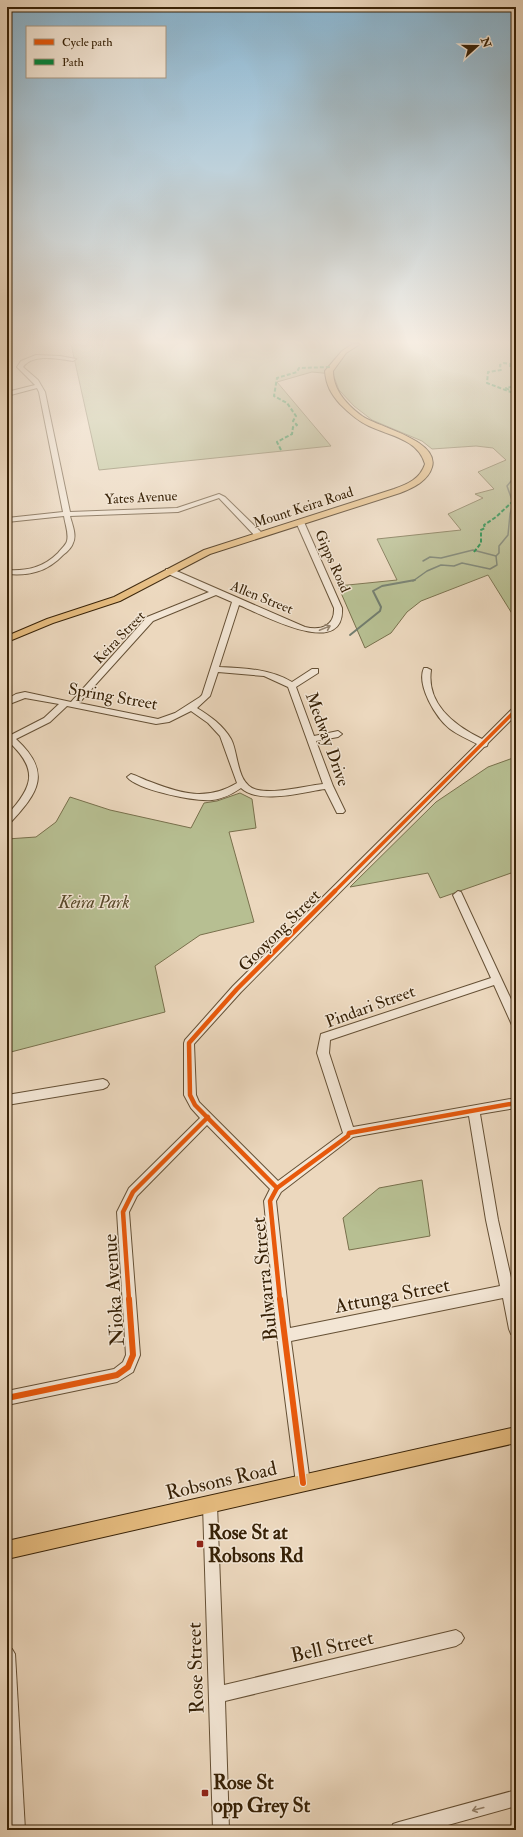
<svg xmlns="http://www.w3.org/2000/svg" width="523" height="1837" viewBox="0 0 523 1837" font-family="'IM FELL Double Pica',serif">
<rect width="100%" height="100%" fill="#ecd8be"/>
<filter id="stains"><feTurbulence type="fractalNoise" baseFrequency=".005" numOctaves="4"/><feColorMatrix values="0 0 0 0 .2 0 0 0 0 .09 0 0 0 0 .02 0 0 0 .5 -.17"/></filter>
<radialGradient id="worn" r=".72"><stop offset=".6" stop-color="#630" stop-opacity="0"/><stop offset="1" stop-color="#630" stop-opacity=".3"/></radialGradient>
<g fill="#b7bf92" stroke="#78704c">
<path d="M71,344H516V620L488,575L421,601L407,612L391,633L365,648L338,586L397,580L377,539L461,530L448,514L483,498L475,494L494,489L478,472L506,460L493,448L476,446L432,449L422,441L372,420L354,406L339,390L333,374L312,372L277,382L331,446L99,470Z"/>
<path d="M513,758H516V862L514,872L440,898L428,873L350,887L436,802L488,767Z"/>
<path d="M240,793L252,799L256,828L229,832L254,922L200,935L155,966L165,1012L7,1053V839L36,837L56,822L70,797L110,810L191,828L204,803L217,801Z"/>
<path d="M422,1180L430,1236L349,1250L343,1218L379,1188Z"/>
</g>
<g fill="none" stroke-linecap="round" stroke-linejoin="round">
<g stroke="#727d6e" stroke-width="1.5">
<path d="M423,561L430,557L441,558L473,550L496,556"/>
<path d="M413,581L427,571L441,565L454,566L462,563L490,569L497,565L496,556L499,553V546L508,535L510,514L513,503L507,486L516,475"/>
</g>
<path stroke="#727d6e" stroke-width="2" d="M350,635L380,611L381,607L373,591L382,586L415,580"/>
<g stroke="#655035" stroke-width="2">
<g id="minor">
<path d="M36,355L60,356L76,359L73,361C59,359 33,353 23,367L38,380L45,392L70,512L177,508L219,494L225,497L262,533V537H256L219,498L178,512L70,516C72,524 77,535 73,543C72,547 67,552 63,555C47,572 29,576 7,574V570C27,571 43,568 58,553C61,549 66,545 67,541C69,533 65,524 64,516L7,522V518L63,512L39,392L37,388L7,396V392L35,385L17,367L21,361Z"/>
<path d="M300,520L304,522L342,608C345,661 259,613 239,605L219,667C244,668 270,669 292,682L312,669H318V673L296,687L314,736L338,731L342,734L338,737L316,741L333,786L345,811L343,813H337L325,789C303,792 259,805 241,788C232,794 223,799 212,800C196,802 137,790 127,777L131,774C138,776 144,780 151,782C182,794 207,801 237,783L220,736L208,723L191,711L169,722L156,724L67,706L50,722L16,739C52,772 39,792 10,823L7,824V815C33,787 39,770 9,742L7,743V737L44,718L59,704L25,698L7,705V699L16,694L25,692L71,702L147,617L209,592L166,573V569H172L305,627C321,631 335,626 334,608L296,522ZM216,595L232,602L202,695L200,697L175,713L158,719L79,703L153,621ZM218,672L264,676L288,687L323,784C304,786 276,794 258,790C236,786 239,754 231,739C223,725 210,716 197,708L210,696Z"/>
<path d="M424,668H427L431,670C426,704 455,726 482,739L513,708L516,707V715L488,743L487,746L484,747L241,992L194,1044L196,1095L199,1102L278,1181L343,1133L317,1053L321,1034L491,978L453,895L458,891L461,892L516,1010V1026L512,1025L494,985L330,1040L329,1053L353,1127L516,1098V1108L480,1114L498,1220L516,1300V1335L511,1334L509,1329L503,1298L291,1341L310,1483L308,1488L303,1490L298,1488L296,1483L277,1336L264,1201L270,1189L207,1125L137,1196L129,1212L140,1355L133,1372L117,1382L7,1405V1391L114,1369L123,1362L126,1355L117,1212L129,1188L200,1118L191,1108L184,1095V1043L185,1040L233,986L477,744C468,739 458,735 450,729C436,718 416,685 424,668ZM469,1116L486,1220L500,1286L290,1328L276,1201L281,1192L353,1137Z"/>
<path d="M103,1079L107,1081L109,1084L107,1087L103,1089L7,1105V1095Z"/>
<path d="M210,1498L215,1500L217,1505L224,1685L456,1630L461,1633L464,1638L461,1643L456,1646L225,1701L229,1830H213L203,1505L205,1500Z"/>
<path d="M7,1646L12,1649L15,1654L25,1830H9L7,1800Z"/>
<path d="M516,1790V1806L430,1830H391L393,1824L399,1822Z"/>
</g>
</g>
<g stroke="#382207" stroke-width="2">
<g id="major">
<path d="M353,344H360L346,353L333,371C333,390 347,405 362,416C377,427 440,440 432,467C428,481 413,488 400,493L210,554L120,601L53,623L7,642V636L47,619L114,597L204,550L394,489C408,484 420,479 425,464C418,439 390,436 369,426C358,421 349,413 340,404C331,394 326,385 325,371L342,351Z"/>
<path d="M516,1427V1443L7,1559V1541Z"/>
</g>
</g>
<use href="#minor" fill="#f3e6d5" fill-rule="evenodd"/>
<use href="#major" fill="#e6bc7f" fill-rule="evenodd"/>
<g stroke="#00873e" stroke-width="2" stroke-dasharray="4 2" stroke-linecap="butt">
<path d="M516,367H510V364L504,363L500,365L501,370L488,372L487,383L516,394"/>
<path d="M509,390L506,388L516,386"/>
<path d="M281,450L277,442L292,434L293,427L297,425L293,421L296,416L287,403L274,396L277,378L297,372L299,368L331,367"/>
<path d="M474,552L481,543V530L485,528L484,525L496,517L511,503L516,501"/>
</g>
<g stroke="#f3e6d5" stroke-width="5.5">
<path id="cycleway-far2" d="M334,892L516,710"/>
</g>
<g stroke="#f3e6d5" stroke-width="7">
<g id="cycleway-far1">
<path d="M277,1188L195,1105L190,1095L189,1043L237,989L335,891"/>
<path d="M129,1300L123,1212L133,1192L208,1117"/>
<path d="M280,1300L270,1201L277,1188L348,1136L349,1133L516,1103"/>
</g>
</g>
<g stroke="#f3e6d5" stroke-width="8">
<g id="cycleway">
<path d="M280,1299L303,1483"/>
<path d="M7,1398L117,1375L128,1367L133,1355L129,1299"/>
</g>
</g>
<use href="#cycleway-far2" stroke="#e8590c" stroke-width="3.5"/>
<use href="#cycleway-far1" stroke="#e8590c" stroke-width="4.5"/>
<use href="#cycleway" stroke="#e8590c" stroke-width="6"/>
</g>
<defs><path id="oneway-shaft" d="M-6 0H5M1.5-3L5.5 0L1.5 3" fill="none" stroke-width="1.6" stroke-linecap="round" stroke-linejoin="round"/></defs>
<g stroke="#96846e">
<use href="#oneway-shaft" transform="translate(325 628) rotate(-22)"/>
<use href="#oneway-shaft" transform="translate(478 1809) rotate(165)"/>
</g>
<linearGradient id="sky" x2="0" y2="1"><stop stop-color="#88b6d3"/><stop offset="0.57" stop-color="#f6ede2"/><stop offset="1" stop-color="#f6ede2" stop-opacity="0"/></linearGradient>
<rect width="523" height="601" fill="url(#sky)"/>
<g fill="#8f2418" stroke="#f3e6d5" stroke-width="1.5">
<rect x="196" y="1540" width="8" height="8" rx="2"/>
<rect x="201" y="1789" width="8" height="8" rx="2"/>
</g>
<g text-anchor="middle" stroke-width="3" stroke-linejoin="round" paint-order="stroke">
<g font-size="14" fill="#382207" stroke="#f3e6d5">
<text transform="translate(141 497) rotate(-3)" y="5">Yates Avenue</text>
<text transform="translate(303 507) rotate(-18)" y="5">Mount Keira Road</text>
<text transform="translate(333 561) rotate(66)" y="5">Gipps Road</text>
<text transform="translate(262 597) rotate(22)" y="5">Allen Street</text>
<text transform="translate(119 637) rotate(-46)" y="5">Keira Street</text>
</g>
<g font-size="17" fill="#382207" stroke="#f3e6d5">
<text transform="translate(113 696) rotate(10)" y="6">Spring Street</text>
<text transform="translate(328 739) rotate(70)" y="6">Medway Drive</text>
<text transform="translate(279 930) rotate(-45)" y="6">Gooyong Street</text>
<text transform="translate(370 1006) rotate(-20)" y="6">Pindari Street</text>
</g>
<g font-size="17" font-style="italic" fill="#58492a" stroke="#f3e6d5">
<text x="94" y="908">Keira Park</text>
</g>
<g font-size="20" fill="#382207" stroke="#f3e6d5">
<text transform="translate(264 1279) rotate(-96)" y="7">Bulwarra Street</text>
<text transform="translate(113 1290) rotate(-94)" y="7">Nioka Avenue</text>
<text transform="translate(392 1295) rotate(-11)" y="7">Attunga Street</text>
<text transform="translate(221 1480) rotate(-13)" y="7">Robsons Road</text>
<text transform="translate(332 1646) rotate(-13)" y="7">Bell Street</text>
<text transform="translate(195 1668) rotate(-92)" y="7">Rose Street</text>
</g>
<g font-size="20" font-weight="bold" fill="#382207" stroke="#f3e6d5" text-anchor="start">
<text x="208" y="1539">Rose St at<tspan x="208" dy="23">Robsons Rd</tspan></text>
<text x="213" y="1789">Rose St<tspan x="213" dy="23">opp Grey St</tspan></text>
</g>
</g>
<rect width="523" height="1837" fill="none" stroke="#ecd8be" stroke-width="24"/>
<rect x="8" y="8" width="507" height="1821" fill="none" stroke="#382207" stroke-width="2"/>
<rect x="12" y="12" width="499" height="1813" fill="none" stroke="#382207"/>
<rect x="26" y="26" width="140" height="52" fill="#f3e6d5" stroke="#a89883"/>
<rect x="34" y="39" width="20" height="6" fill="#e8590c" stroke="#a89883"/>
<text x="62" y="46" font-size="12" fill="#382207">Cycle path</text>
<rect x="34" y="59" width="20" height="6" fill="#00873e" stroke="#a89883"/>
<text x="62" y="66" font-size="12" fill="#382207">Path</text>
<g transform="translate(477 46) rotate(69)" stroke="#f3e6d5" stroke-width="3" paint-order="stroke">
<path d="M0-3L7 15L0 10L-7 15Z" fill="#382207"/>
<text y="-6" font-size="11" font-weight="bold" text-anchor="middle" fill="#382207">N</text>
</g>
<rect width="100%" height="100%" filter="url(#stains)"/>
<rect width="100%" height="100%" fill="url(#worn)"/>
</svg>
